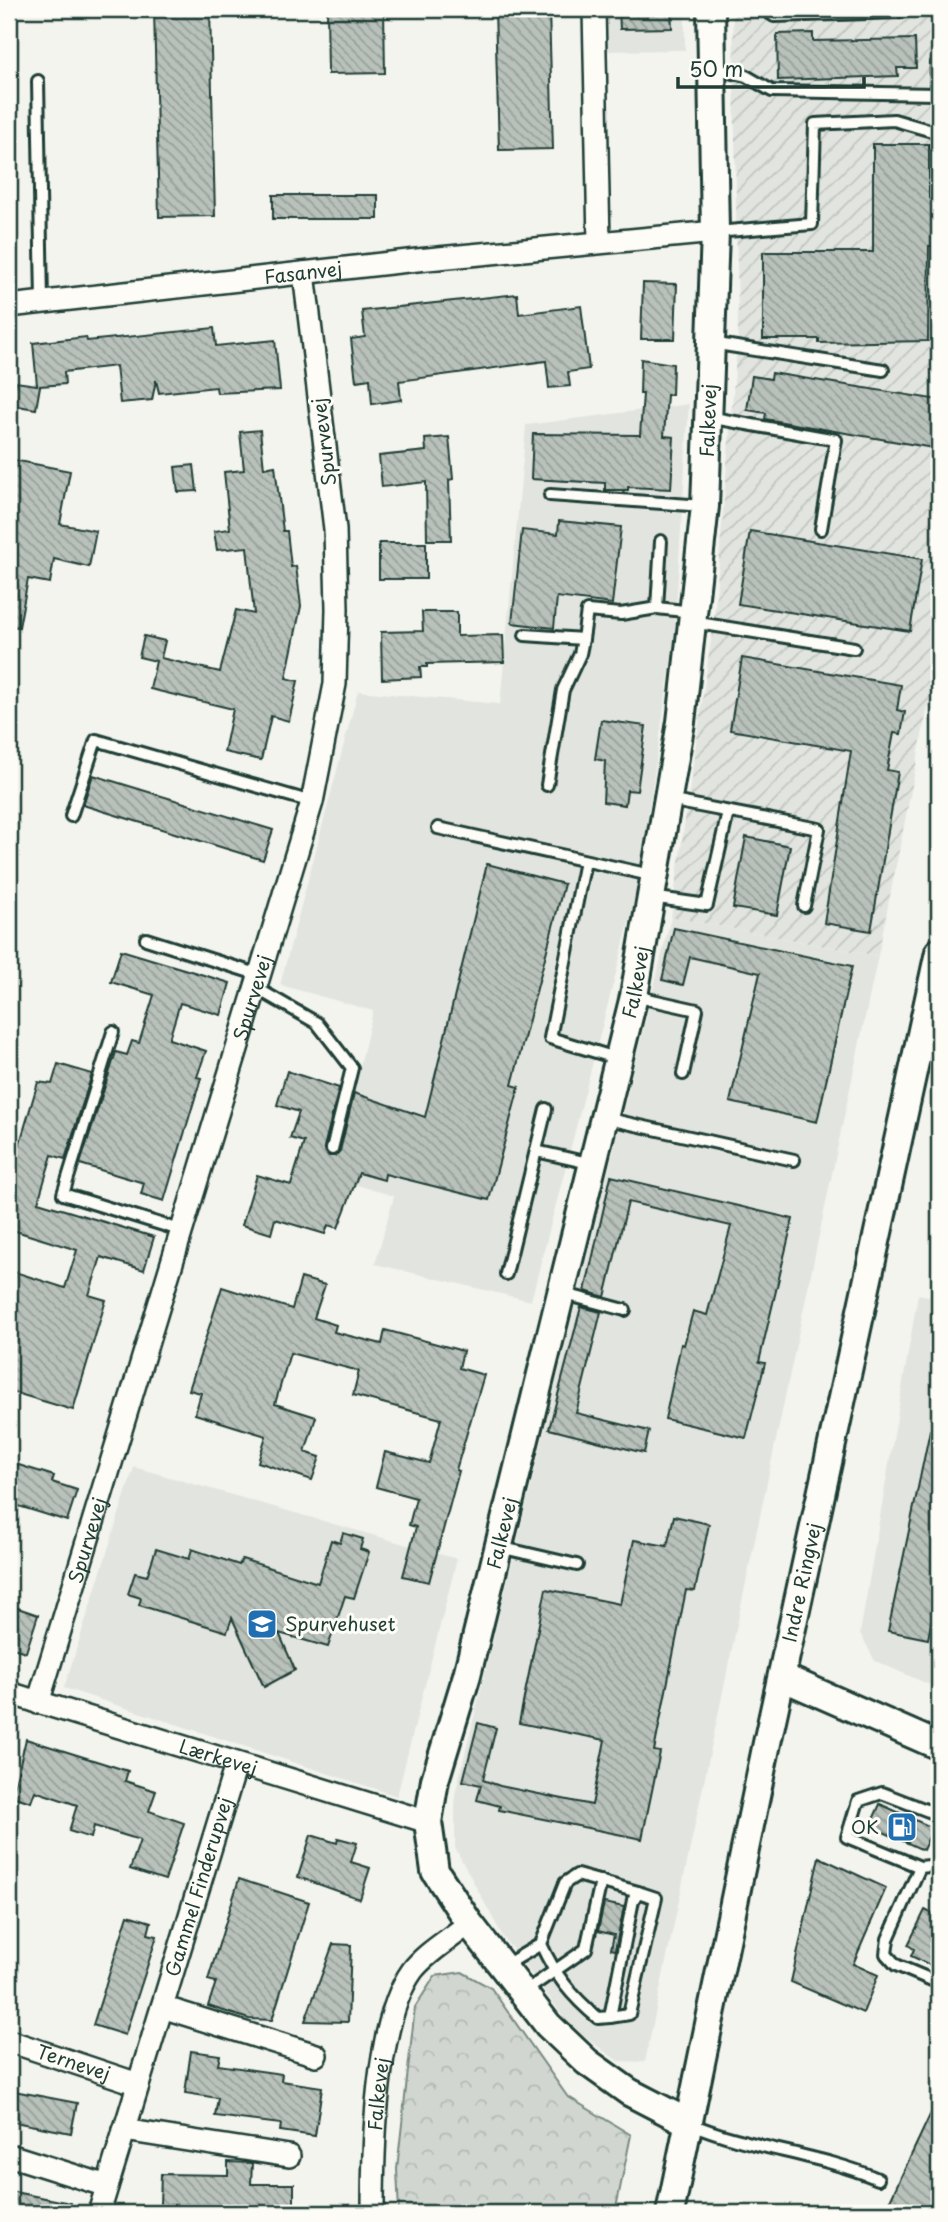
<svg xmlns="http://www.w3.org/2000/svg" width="948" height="2222" viewBox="0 0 948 2222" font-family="'Playpen Sans',sans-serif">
<defs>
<pattern id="industrial-furrows" width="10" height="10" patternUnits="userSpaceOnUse" patternTransform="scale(1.75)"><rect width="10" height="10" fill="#e2e5df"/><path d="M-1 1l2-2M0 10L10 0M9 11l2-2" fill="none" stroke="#c1c5c0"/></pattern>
<pattern id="forest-crowns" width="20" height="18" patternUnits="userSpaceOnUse" patternTransform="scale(1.75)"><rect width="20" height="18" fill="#d1d6d1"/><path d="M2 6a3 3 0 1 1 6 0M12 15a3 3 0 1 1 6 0" fill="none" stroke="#b3b9b4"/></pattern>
<pattern id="building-back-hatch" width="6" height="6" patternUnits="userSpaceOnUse" patternTransform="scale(1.75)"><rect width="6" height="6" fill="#b9c1bb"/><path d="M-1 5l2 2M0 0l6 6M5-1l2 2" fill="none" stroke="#969e99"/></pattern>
</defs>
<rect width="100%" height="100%" fill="#f4f4ef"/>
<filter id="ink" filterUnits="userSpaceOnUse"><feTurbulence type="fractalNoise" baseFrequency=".0143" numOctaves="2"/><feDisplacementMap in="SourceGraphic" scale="14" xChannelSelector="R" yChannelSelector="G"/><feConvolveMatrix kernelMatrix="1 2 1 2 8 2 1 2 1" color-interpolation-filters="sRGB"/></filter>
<g filter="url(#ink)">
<g fill="#e2e5df">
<path d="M605,9H685V50L606,51Z"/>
<path d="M689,404L674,642L636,896L531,1301L375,1264L394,1196L333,1178L373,1011L280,985L358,691L500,704L526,425Z"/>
<path d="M671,917L878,956L645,2062L618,2061L572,2028L503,1937L455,1848V1794Z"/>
<path d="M918,1294L939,1298V1689L875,1661L860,1633Z"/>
<path d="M134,1467L457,1559L397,1796L64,1688Z"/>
</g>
<path fill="url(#industrial-furrows)" d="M733,9H939V651L878,956L671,917L714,618L738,333Z"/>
<path fill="url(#forest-crowns)" stroke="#788a82" stroke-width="2" d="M462,1972L491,1988L567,2096L631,2135L615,2213H399L397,2169L415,2007L435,1976Z"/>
<g fill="url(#building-back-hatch)" stroke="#1f3d34" stroke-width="2">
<path d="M154,9H210L215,216L159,217Z"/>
<path d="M327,9H384L385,73L328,74Z"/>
<path d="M495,9H549L553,149L499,150Z"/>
<path d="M619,9H671L672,28L620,29Z"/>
<path d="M813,33V41L915,39L916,68H897L898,76L778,80L777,34Z"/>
<path d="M873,144H929V198H939V246H929L928,341L819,343V339H763V252H873Z"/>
<rect x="273" y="195" width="105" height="24"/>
<path d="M643,283L677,284L675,339H641Z"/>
<path d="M517,294L519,314L581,306L589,369L568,372L570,386L549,388L546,361L399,381L401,400L372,404L370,379L356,381L351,339L365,337L362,311Z"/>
<path d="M214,328L216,346L275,340L280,390L217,393L216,387L159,393L156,380L152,400L120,403L116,366L64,372L65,384L40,386L36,409L11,405L16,382L37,385L33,343L86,337L87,341Z"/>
<path d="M641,359L673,364L672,395H667L664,436L674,437L671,489L628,487V490H605V483L531,479L533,434L640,435L643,394H640Z"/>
<path d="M772,373L939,400V449L765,419L766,413L747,410L752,376L771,379Z"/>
<path d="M260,430L264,468L275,466L283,531H287L291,567L296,566L301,606L286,678L298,681L289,721L271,716L261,760L224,752L233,709L150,689L156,661L139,657L144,636L165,641L161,658L220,672L236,610L254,614L247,547L217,550L214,531L230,529L224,472L244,470L240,432Z"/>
<path d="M449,437L453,479L449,480L451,540H427L426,482L382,487L379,456L426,451L425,439Z"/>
<path d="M9,459L70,471L60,524L96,531L89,567L54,559L50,583L28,579L19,627L9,626Z"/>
<path d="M194,465L197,491L178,492L175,467Z"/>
<path d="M559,521L621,527L612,604L557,597L554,628L512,623L522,530L558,534Z"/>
<path d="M750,531L922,559L910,631L738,604Z"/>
<rect x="379" y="543" width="47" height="36"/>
<path d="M422,612H457V636L503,635L504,662L427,664V667H420L421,677L382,679L381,632L423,631Z"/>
<path d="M742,658L901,685L897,710L905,712L901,734L894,733L887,770L898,772L871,931L824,923L851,751L730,730Z"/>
<path d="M601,720L646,726L637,791L627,790L625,805L603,802L605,761L595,759Z"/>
<path d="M93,775L273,830L263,860L83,805Z"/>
<path d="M746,837L790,846L777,915L733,908Z"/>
<path d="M487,864L564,884L512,1085L519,1087L489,1200L385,1174L384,1180L359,1173L338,1228L328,1225L325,1234L275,1219L271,1234L242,1225L257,1175L291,1185L304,1142L290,1138L299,1112L277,1105L287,1071L339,1088L324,1147L329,1156H335L340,1151L354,1093L425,1117Z"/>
<path d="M674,928L852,966L817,1122L730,1102L760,973L690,957L683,985L662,980Z"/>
<path d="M121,950L230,983L221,1015L180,1003L169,1039L206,1051L197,1077L201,1078L164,1201L141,1194L144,1183L80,1164L116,1052L127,1055L132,1041L139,1043L154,995L111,982Z"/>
<path d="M58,1064L92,1074L65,1159L52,1155L38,1202L154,1237L144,1270L101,1257L89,1295L106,1300L73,1410L9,1391V1270L65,1288L77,1250L9,1229V1161L14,1163L38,1082L52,1084Z"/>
<path d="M611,1176L793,1219L759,1362L765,1363L746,1438L665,1419L681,1344L684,1345L693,1311L707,1315L731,1226L628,1202L605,1297L585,1291Z"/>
<path d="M301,1278L325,1285L314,1318L336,1325L334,1332L382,1344L385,1330L463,1351L459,1368L484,1375L456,1470L459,1471L429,1582L403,1576L416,1527L409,1525L416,1498L376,1487L385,1452L429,1463L441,1419L353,1395L359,1371L290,1353L275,1404L316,1417L305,1452L320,1457L312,1480L258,1462L266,1436L195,1414L201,1393L189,1390L222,1287L292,1309Z"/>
<path d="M581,1307L601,1312L576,1413L649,1431L644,1453L549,1429Z"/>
<path d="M930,1430L939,1431V1583L928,1639L888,1631Z"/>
<path d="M9,1462L54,1476L52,1482L77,1490L67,1521L9,1503Z"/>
<path d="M674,1516L709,1524L695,1591L686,1590L654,1751L660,1752L642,1839L499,1810L500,1806L477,1800L481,1785L463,1781L478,1723L496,1728L483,1780L500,1786L592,1805L605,1740L519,1723L546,1589L620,1604L634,1540L667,1546Z"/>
<path d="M343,1533L363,1539L360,1549L369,1552L354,1598L345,1596L328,1647L279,1633L295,1670L264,1687L232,1618L227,1632L139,1605L141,1598L128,1594L135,1573L147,1576L156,1549L189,1559L192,1549L239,1565L242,1559L318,1583L331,1540L340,1543Z"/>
<path d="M9,1605L38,1615L26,1652L9,1647Z"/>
<path d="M26,1739L128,1771L125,1781L156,1791L149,1811L184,1823L165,1880L130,1869L140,1840L94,1826L91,1838L69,1831L77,1805L35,1791L31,1802L12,1796Z"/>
<path d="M880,1804L933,1828L923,1850L870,1826Z"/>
<path d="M311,1835L337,1843L338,1838L357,1843L351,1862L370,1868L360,1899L298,1877Z"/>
<path d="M819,1857L886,1888L853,1964L878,1975L863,2013L791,1982Z"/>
<path d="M239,1879L309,1902L272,2020L249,2019L208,2006L216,1982L208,1980Z"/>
<path d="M604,1903L624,1907L615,1950L611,1949L614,1935L598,1931Z"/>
<path d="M925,1910L939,1917V1951L932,1966L911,1956L914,1949L908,1945Z"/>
<path d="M128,1915L151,1922L148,1934L157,1936L125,2035L93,2025Z"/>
<path d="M333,1944L351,1945L348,2022L305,2021Z"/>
<path d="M191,2051L220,2055L218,2065L282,2074L281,2081L322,2087L315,2136L280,2131L281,2124L215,2116L218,2098L185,2093Z"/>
<path d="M9,2090L77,2103L71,2133L9,2121Z"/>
<path d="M939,2096V2213H884Z"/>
<path d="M228,2162L252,2163L251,2184H294V2213H211V2206L160,2205L161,2174L228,2175Z"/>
<path d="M9,2191L71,2203L70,2213H9Z"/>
</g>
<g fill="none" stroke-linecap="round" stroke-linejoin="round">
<g stroke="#1f3d34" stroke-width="16">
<g id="service">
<path d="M764,9L774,16L901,12V9"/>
<path d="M712,68L746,76L772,91L936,94L937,63"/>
<path d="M38,81L42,302"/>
<path d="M716,232L812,224L815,124L894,120L939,133"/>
<path d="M711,343L883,370"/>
<path d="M708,417L836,440L821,529"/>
<path d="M550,495L704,506"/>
<path d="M657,608L661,541"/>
<path d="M692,622L854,648"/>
<path d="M525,635L583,639L587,611L621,614L657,608L693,612"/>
<path d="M547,785L563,690L580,654L583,639"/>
<path d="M668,800L819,829L804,906"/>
<path d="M71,816L96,740L312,802"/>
<path d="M438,828L655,876"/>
<path d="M585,861L550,1038L619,1059"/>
<path d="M651,897L707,905L728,812"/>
<path d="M146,939L260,975"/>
<path d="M256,988L317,1023L352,1068L332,1149"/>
<path d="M634,996L697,1010L683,1074"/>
<path d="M113,1032L63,1194L183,1231"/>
<path d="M604,1118L794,1160"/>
<path d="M536,1151L593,1164"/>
<path d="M506,1274L546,1109"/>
<path d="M561,1293L625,1310"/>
<path d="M499,1547L577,1565"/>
<path d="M939,1815L882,1793L858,1801L847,1837L920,1867L939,1865"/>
<path d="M920,1867L888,1939L886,1954L896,1965L939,1983"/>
<path d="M504,1966L541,1944L565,1883L577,1875L638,1892L633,1900L610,2017L598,2018C571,1996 555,1975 541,1944"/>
<path d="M524,1992L586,1949L601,1881"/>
<path d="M610,2017L629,2014L656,1898L638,1892"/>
<path d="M689,2123C750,2149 817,2153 878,2179"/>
</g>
</g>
<g stroke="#1f3d34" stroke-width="26">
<g id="minor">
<path d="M594,9L599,242"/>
<path id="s1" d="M9,306L417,260L715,232"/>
<path id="s2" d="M9,1693L428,1822"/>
<path id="s3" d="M38,1703L312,802L335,684L337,609L335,529L304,273"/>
<path d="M162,2007L316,2055"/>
<path id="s4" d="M9,2041L138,2084"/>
<path d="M124,2130L289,2156"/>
<path d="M9,2155L107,2186"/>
<path id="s5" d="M99,2213L236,1765"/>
<path id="s6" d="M373,2213C373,2149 375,2023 412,1971C425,1953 452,1938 469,1923"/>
</g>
</g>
<g stroke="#1f3d34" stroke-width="32">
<g id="tertiary">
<path d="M782,1677L939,1746"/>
<path id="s7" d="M689,2123L629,2092L587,2062L548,2025L469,1923L435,1871L428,1822L435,1780L467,1675L634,996L681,722L705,506L715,232L711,9"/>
<path id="s8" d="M670,2213L767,1743L939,952"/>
</g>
</g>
<use href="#service" stroke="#fdfcf7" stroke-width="10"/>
<use href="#minor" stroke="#fdfcf7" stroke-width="21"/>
<use href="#tertiary" stroke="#fdfcf7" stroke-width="26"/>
</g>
</g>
<defs>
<g id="school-square" transform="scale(1.575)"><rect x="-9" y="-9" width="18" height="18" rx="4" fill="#1f6fb2" stroke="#fdfcf7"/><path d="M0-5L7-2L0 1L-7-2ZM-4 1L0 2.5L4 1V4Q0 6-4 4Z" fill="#fff"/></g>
<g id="fuel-square" transform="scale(1.575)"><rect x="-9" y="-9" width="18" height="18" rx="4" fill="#1f6fb2" stroke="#fdfcf7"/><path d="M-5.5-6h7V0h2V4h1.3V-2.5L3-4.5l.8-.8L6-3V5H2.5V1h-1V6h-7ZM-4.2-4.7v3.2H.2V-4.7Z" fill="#fff"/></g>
</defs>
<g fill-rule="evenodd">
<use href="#school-square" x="262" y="1624"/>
<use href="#fuel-square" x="902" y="1827"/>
</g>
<g text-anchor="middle" stroke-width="6" stroke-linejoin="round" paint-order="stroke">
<g font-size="19" fill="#1f3d34" stroke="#fdfcf7">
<text dy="7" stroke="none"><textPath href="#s1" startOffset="296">Fasanvej</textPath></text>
<text dy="7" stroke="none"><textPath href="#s7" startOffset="1846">Falkevej</textPath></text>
<text transform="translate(324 442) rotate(-97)" y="7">Spurvevej</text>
<text dy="7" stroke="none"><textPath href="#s7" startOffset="1279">Falkevej</textPath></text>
<text dy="7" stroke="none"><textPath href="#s3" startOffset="737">Spurvevej</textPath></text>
<text dy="7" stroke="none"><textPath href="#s7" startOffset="712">Falkevej</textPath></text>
<text dy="7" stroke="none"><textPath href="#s3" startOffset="170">Spurvevej</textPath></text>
<text dy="7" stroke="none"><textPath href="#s8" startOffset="644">Indre Ringvej</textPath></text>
<text dy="7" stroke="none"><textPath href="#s2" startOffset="219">Lærkevej</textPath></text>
<text dy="7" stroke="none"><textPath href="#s5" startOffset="341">Gammel Finderupvej</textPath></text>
<text dy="7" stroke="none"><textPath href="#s4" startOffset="68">Ternevej</textPath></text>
<text dy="7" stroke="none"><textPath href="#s6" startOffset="119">Falkevej</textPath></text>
</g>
<g font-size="19" fill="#1f3d34" stroke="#fdfcf7" text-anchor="start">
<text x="285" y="1631">Spurvehuset</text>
<text x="879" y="1834" text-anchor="end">OK</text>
</g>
</g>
<rect width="948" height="2222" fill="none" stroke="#fdfcf7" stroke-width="35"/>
<rect x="18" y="18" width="913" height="2187" fill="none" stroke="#1f3d34" stroke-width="2.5" filter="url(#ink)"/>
<path d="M678 77v10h186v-10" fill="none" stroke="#1f3d34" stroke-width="3.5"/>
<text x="689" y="77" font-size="21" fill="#1f3d34" stroke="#fdfcf7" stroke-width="5" paint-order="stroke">50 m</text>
</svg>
